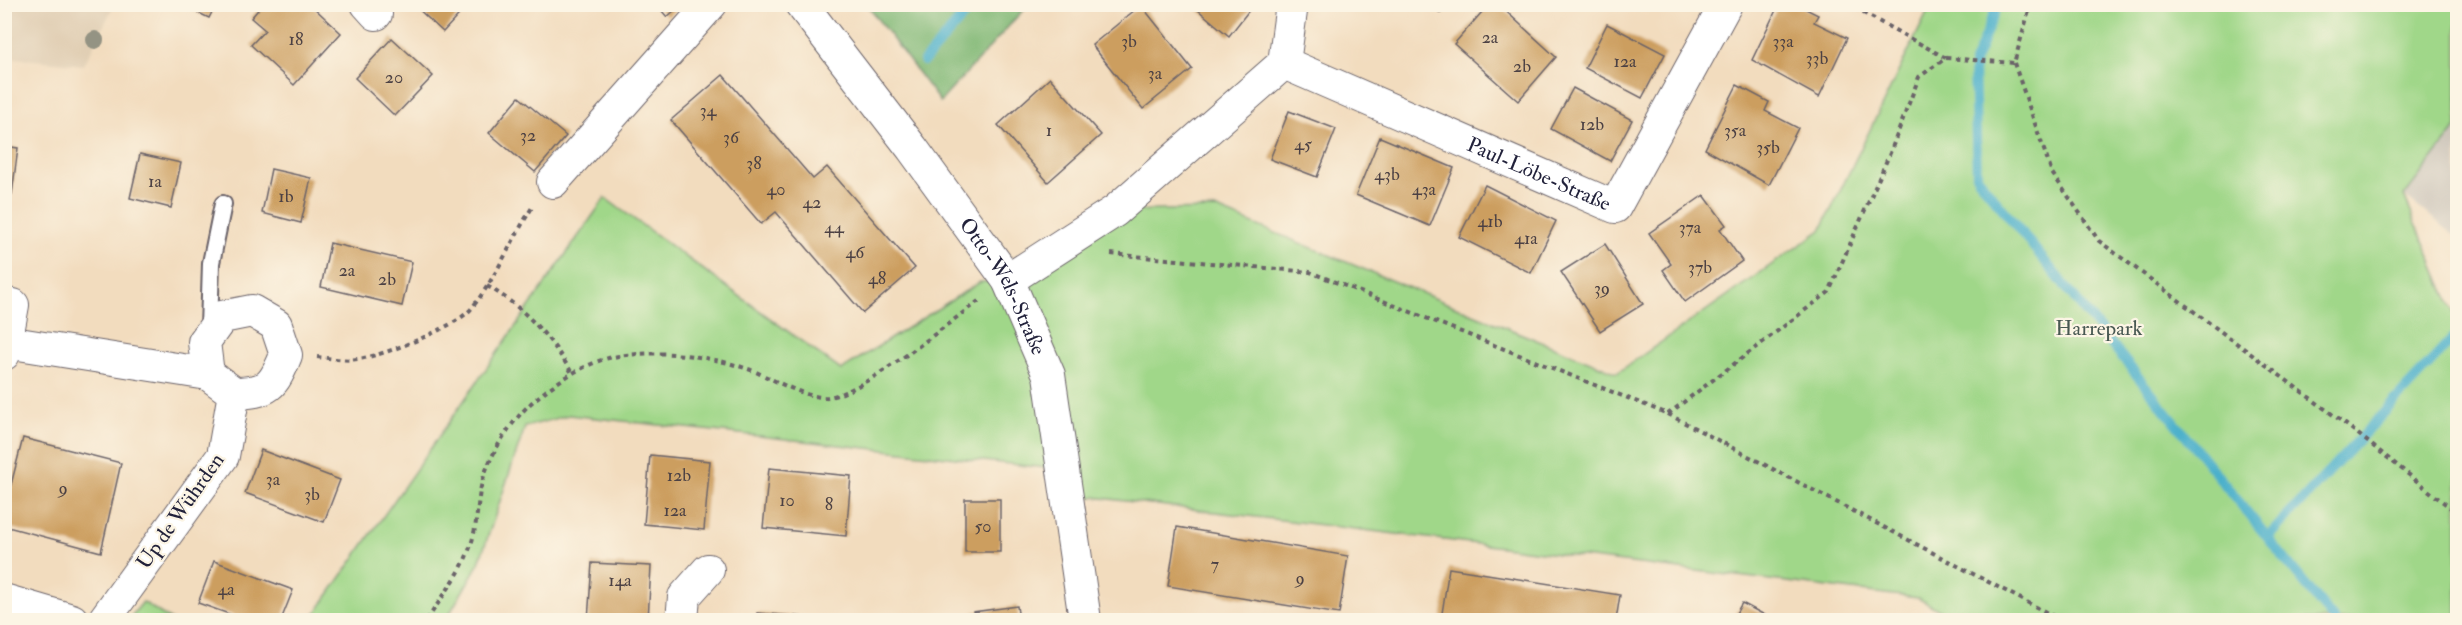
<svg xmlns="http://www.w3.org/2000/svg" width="2462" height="625" viewBox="0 0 2462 625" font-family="'IM FELL Double Pica',serif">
<rect width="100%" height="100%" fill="#fcf5e5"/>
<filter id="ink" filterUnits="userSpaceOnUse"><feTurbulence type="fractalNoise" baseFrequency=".0167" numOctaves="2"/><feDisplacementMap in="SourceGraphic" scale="12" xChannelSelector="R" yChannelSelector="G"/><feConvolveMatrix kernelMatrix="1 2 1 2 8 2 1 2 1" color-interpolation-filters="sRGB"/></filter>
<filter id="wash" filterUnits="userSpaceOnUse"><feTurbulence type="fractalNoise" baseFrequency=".008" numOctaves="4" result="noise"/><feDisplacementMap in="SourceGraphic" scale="24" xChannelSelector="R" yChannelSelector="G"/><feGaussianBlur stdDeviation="1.35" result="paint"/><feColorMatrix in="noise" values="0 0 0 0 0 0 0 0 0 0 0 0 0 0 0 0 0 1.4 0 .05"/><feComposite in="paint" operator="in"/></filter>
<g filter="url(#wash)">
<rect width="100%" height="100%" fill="#f2dcbe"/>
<path fill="#e0cdb2" d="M4,5L5,4L114,5L84,65L5,57Z"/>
<path fill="#cbc3b8" d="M2457,127V237L2404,196Z"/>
<g fill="#a0d789" stroke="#617c62" stroke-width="1.5">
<path d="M1931,5H2457V127L2404,196L2457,320V620H1957L1918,598L1069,494L1065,470L569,415L525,427L479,563L446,620H311L605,198L841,370L980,282L1008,280L1115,211L1217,209L1617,373L1821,230Z"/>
<path d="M143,602L171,620H128Z"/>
</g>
<path fill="#80b875" stroke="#516d58" stroke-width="1.5" d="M867,5H1028L940,102Z"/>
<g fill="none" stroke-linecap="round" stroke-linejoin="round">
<g stroke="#4cb0cb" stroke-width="10">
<path d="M1998,4L1974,63L1977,177L2334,620"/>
<path d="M924,61L974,4"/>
<path d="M2269,536L2458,333"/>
</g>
</g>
<g id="blocks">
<g fill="#cc9e5e">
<path d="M180,4H216L209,18Z"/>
<path d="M263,4H310L341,33L294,85L251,45L265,30L251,18Z"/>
<path d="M413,4H469L443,32Z"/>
<path d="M656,4H682L667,17Z"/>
<path d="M1191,4H1254L1229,36Z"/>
<path d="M1430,4H1448L1440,13Z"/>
<path d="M1489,4H1498L1556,57L1518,101L1454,44Z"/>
<path d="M1779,4H1796L1818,15L1814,22L1847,38L1819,97L1752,60Z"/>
<path d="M1141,5L1192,69L1143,109L1092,45Z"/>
<path d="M1607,24L1665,54L1642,98L1585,68Z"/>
<path d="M392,38L433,76L395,116L355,78Z"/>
<path d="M723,75L813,179L827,167L915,268L863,313L776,212L761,224L671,120Z"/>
<path d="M1050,78L1101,135L1048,182L998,125Z"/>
<path d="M1737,85L1769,102L1765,111L1798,128L1769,185L1705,149Z"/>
<path d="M1573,88L1632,120L1610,161L1551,129Z"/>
<path d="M519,97L566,136L535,172L489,133Z"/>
<path d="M1289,111L1336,129L1317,177L1270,159Z"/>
<path d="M1380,137L1454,168L1430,226L1356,195Z"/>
<path d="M4,146L18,148L12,194H4Z"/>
<path d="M140,154L181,163L171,208L130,198Z"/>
<path d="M271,169L311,178L301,223L262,213Z"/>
<path d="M1485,185L1556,221L1531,273L1459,237Z"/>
<path d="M1704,195L1726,225L1720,229L1742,261L1685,302L1663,270L1671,264L1649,233Z"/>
<path d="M330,243L412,262L402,306L321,287Z"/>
<path d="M1605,244L1643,304L1600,331L1561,272Z"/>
<path d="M23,438L121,463L101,552L4,526V512Z"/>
<path d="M261,450L340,480L324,522L245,493Z"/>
<path d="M650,455L710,461L704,530L644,524Z"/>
<path d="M769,468L851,476L846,536L763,528Z"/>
<rect x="965" y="499" width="35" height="53"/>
<path d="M1177,527L1348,556L1339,614L1168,586Z"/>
<path d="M214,561L293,590L281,620H246L198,603Z"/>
<path d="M592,563L651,566L648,620H588Z"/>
<path d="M1449,568L1620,595L1616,620H1441Z"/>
<path d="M1742,603L1774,620H1732Z"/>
<path d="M1017,606L1019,620H974L973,612Z"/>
<path d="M757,613L805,617L804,620H756Z"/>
</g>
</g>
</g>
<g filter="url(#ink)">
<use href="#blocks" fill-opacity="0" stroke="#6b6369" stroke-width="1.5"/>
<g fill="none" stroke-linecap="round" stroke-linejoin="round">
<g stroke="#6b6369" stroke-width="20">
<path id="lane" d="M209,328L211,263L223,204"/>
</g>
<g stroke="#6b6369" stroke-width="34">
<g id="street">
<path d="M367,4L376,14"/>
<path id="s1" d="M801,4L912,148L1008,280L1049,375L1085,620"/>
<path id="s2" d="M1284,63L1615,207L1726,4"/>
<path d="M553,182L711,4"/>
<path d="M1008,280L1115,211L1284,63L1292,4"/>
<path d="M4,304L13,305L4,354"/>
<path d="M6,342L208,374L234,393L223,456L104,620"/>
<path d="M208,374L204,342L222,317L252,311L276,325L286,355C273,387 269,392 234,393"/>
<path d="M4,600L72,620"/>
<path d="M682,620L684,597L708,570"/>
</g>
</g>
<g stroke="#6b6369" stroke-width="4" stroke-dasharray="4.5 4.5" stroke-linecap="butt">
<path d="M1847,4L1946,58"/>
<path d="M2014,63L2052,173L2099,241L2348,426L2458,514"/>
<path d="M1111,254L1310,272L1668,414L1829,292L1890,153L1919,77L1946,58L2014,63L2031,4"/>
<path d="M487,286C524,307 550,337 572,373"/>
<path d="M317,357C330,358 345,361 358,359C383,356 456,327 471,309C496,278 512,239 533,206"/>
<path d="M1668,414L2061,620"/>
<path d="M427,620C440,599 458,578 467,555C476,535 476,518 479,498C482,470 500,438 518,417C537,393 582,363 613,357C658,349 708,355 751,370C772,378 805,399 828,397C866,392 945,325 980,300"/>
</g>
<use href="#lane" stroke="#fff" stroke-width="16"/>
<use href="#street" stroke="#fff" stroke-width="32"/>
</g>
<circle fill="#949383" cx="95" cy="40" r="9"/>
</g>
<g text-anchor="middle" stroke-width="4.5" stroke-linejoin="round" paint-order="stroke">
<g font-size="18" fill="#4c4144">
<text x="1490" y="43">2a</text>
<text x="296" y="45">18</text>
<text x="1129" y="47">3b</text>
<text x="1783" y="47">33a</text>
<text x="1817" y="64">33b</text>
<text x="1625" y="67">12a</text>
<text x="1522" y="72">2b</text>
<text x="1155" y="79">3a</text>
<text x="394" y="83">20</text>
<text x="708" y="116">34</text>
<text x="1592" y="130">12b</text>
<text x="1049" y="136">1</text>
<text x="1735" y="136">35a</text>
<text x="528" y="141">32</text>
<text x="731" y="143">36</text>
<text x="1303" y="150">45</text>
<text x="1768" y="153">35b</text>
<text x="754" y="169">38</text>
<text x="1387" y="180">43b</text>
<text x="155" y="187">1a</text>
<text x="776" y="195">40</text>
<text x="1424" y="195">43a</text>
<text x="286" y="202">1b</text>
<text x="812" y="208">42</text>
<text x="1490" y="227">41b</text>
<text x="834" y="233">44</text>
<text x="1690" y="233">37a</text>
<text x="1526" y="244">41a</text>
<text x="855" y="258">46</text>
<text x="1700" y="273">37b</text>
<text x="347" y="276">2a</text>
<text x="877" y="284">48</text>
<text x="387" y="285">2b</text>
<text x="1602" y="294">39</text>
<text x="679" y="481">12b</text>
<text x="273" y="485">3a</text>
<text x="63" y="494">9</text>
<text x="312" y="500">3b</text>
<text x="787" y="506">10</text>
<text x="829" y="510">8</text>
<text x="675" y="516">12a</text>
<text x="983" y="532">50</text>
<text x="1215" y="570">7</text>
<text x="1300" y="584">9</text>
<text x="620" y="586">14a</text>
<text x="226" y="595">4a</text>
</g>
<g font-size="21" fill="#22223b" stroke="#fcf5e5">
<text dy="7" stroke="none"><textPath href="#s2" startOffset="278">Paul-Löbe-Straße</textPath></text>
<text dy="7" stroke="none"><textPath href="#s1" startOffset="348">Otto-Wels-Straße</textPath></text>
<text transform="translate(180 511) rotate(-55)" y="7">Up de Wührden</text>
</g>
<g font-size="21" fill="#485852" stroke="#fcf5e5">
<text x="2099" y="335">Harrepark</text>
</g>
</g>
<rect width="2462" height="625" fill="none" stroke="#fcf5e5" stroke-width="24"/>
</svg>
